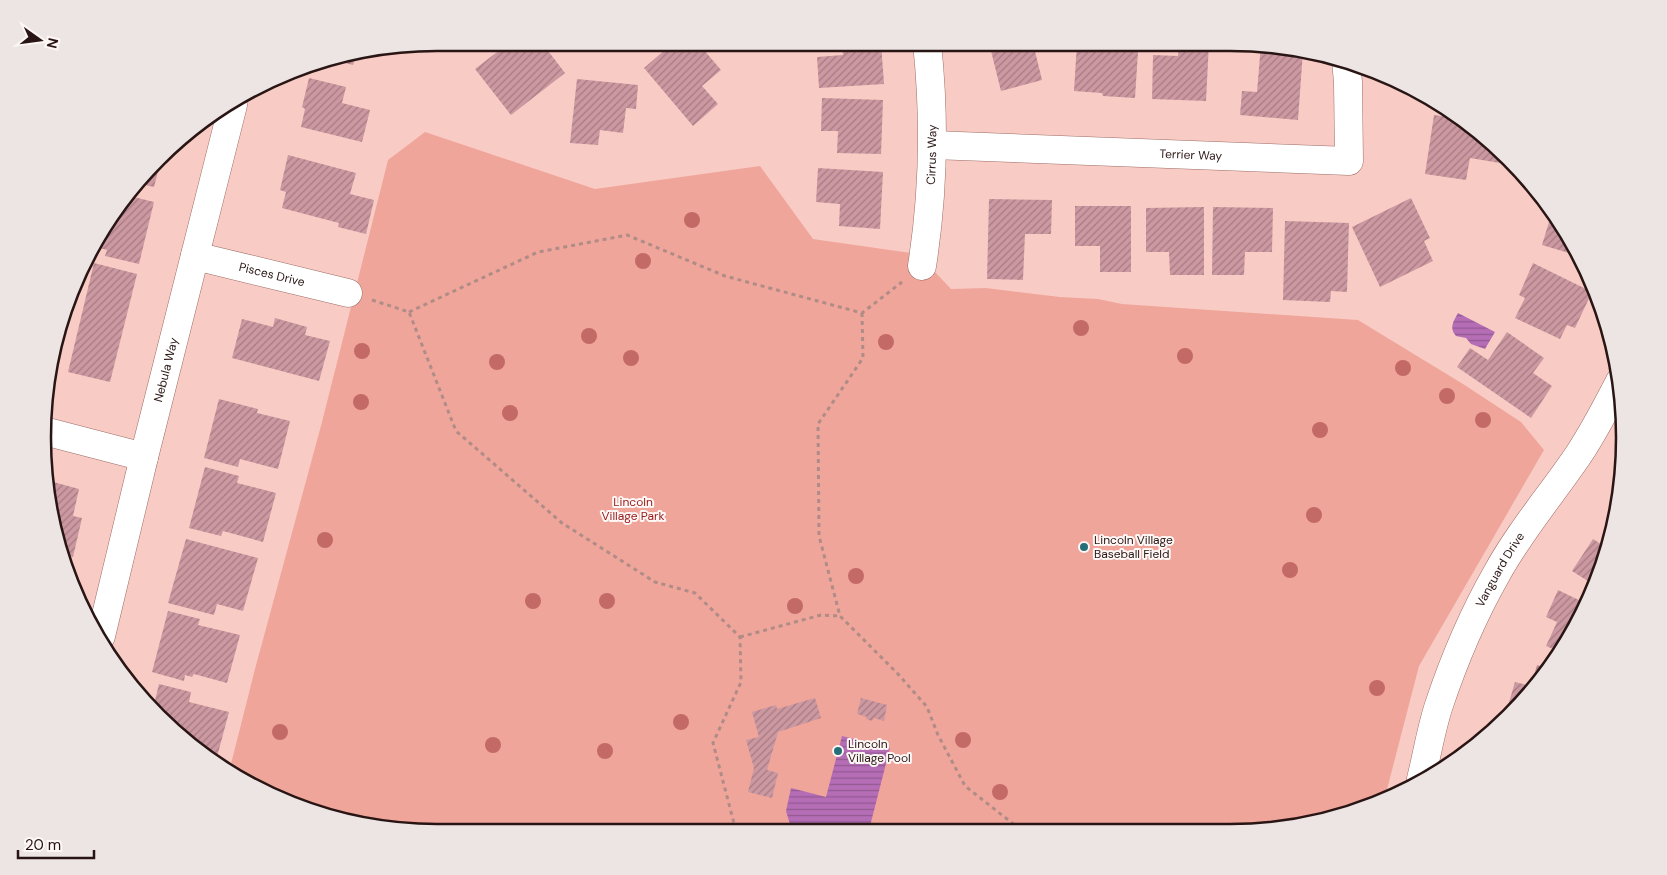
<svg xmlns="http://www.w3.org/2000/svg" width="1667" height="875" viewBox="0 0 1667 875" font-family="'DM Sans',sans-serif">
<defs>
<pattern id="water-rules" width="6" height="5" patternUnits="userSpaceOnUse" patternTransform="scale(1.25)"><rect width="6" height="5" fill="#b56db5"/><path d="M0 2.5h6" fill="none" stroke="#935992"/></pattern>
<pattern id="building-hatch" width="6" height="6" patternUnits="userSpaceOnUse" patternTransform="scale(1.25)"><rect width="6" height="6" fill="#cc98a1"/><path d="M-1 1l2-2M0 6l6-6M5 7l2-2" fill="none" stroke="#a67b82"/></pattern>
</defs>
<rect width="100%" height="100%" fill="#f8ccc5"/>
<path fill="#f0a59b" d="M425,132L595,189L760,166L813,239L918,254L951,289L986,288L1060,297L1098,299L1122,304L1358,320L1463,384L1521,422L1544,450L1419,666L1384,801L1281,829L412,832L336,819L263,792L230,768L255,669L322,422L388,160Z"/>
<g fill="url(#water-rules)">
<path d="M1458,313L1495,332L1485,349L1471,344L1466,338L1456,336C1449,328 1453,322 1458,313Z"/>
<path d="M842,736L890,748L869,830H856L826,823L830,830L792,831L786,811L791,788L826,797Z"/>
</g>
<g fill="url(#building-hatch)">
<path d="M509,43H542L565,73L511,115L475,69Z"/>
<path d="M673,43H698L721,70L702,86L718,104L693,126L644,68Z"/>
<path d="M842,43H881L884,84L819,88L817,57L843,55Z"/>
<path d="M989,43H1033L1042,80L1001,91Z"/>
<path d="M1077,43H1133V51L1138,52L1135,98L1103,96L1102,93L1074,91Z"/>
<path d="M1179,43H1209L1206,101L1152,99L1153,55L1178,56Z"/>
<path d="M1261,44L1303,51L1298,120L1240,115L1242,91L1257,92Z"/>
<path d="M356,56L353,65L333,60L335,59Z"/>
<path d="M309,78L346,87L342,103L370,110L362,142L301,127L305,109L302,107Z"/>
<path d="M577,79L638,85L636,109L626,108L623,133L600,130L598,145L570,143Z"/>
<path d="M822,98L883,100L881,154L837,153L838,131H821Z"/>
<path d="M1434,115L1462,119L1470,124L1502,154L1500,163L1470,158L1466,180L1425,174Z"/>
<path d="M288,155L356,173L350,194L374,200L366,234L338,227L339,223L282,208L286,192L280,190Z"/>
<path d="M160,164L154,187L141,184Z"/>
<path d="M818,168L883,172L880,229L839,226L840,204L816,202Z"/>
<path d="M130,196L154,202L139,264L105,256L107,250L96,247L109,218Z"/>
<path d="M1411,198L1430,238L1424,241L1433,261L1380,287L1352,227Z"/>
<path d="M989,199L1052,200L1051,234H1025L1023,280L987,279Z"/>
<path d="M1075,206H1131V272H1100V246H1075Z"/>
<path d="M1204,207V275H1170L1169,252H1146V208Z"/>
<path d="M1213,207L1273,208L1272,252H1245L1244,275H1212Z"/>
<path d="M1552,212L1572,240L1579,256L1542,245Z"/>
<path d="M1285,221L1349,223L1347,292L1331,291L1330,302L1283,300Z"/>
<path d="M94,263L137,274L110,382L68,372Z"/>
<path d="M1533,263L1592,292L1575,328L1567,325L1560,339L1515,318L1525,298L1519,295Z"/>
<path d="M275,318L307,327L305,335L330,341L319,381L232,358L242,319L273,327Z"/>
<path d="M1507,332L1544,358L1533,373L1552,386L1531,418L1457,367L1470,348L1488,360Z"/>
<path d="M219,399L258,409L257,413L290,421L278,469L240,459L238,467L204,458Z"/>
<path d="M205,467L239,476L237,483L276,493L263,542L223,531L221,536L189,528Z"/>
<path d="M46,480L79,489L73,516L82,518L73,557L66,555L46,489Z"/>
<path d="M1610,529L1613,530L1611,540L1594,585L1572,571L1593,539L1601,544Z"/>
<path d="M186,539L258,558L243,611L217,604L214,615L168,603Z"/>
<path d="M1558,590L1587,604L1584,612L1558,651L1546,646L1557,622L1546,617Z"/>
<path d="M168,611L200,619L198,625L240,635L227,683L194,674L192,677L185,675L184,681L152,672Z"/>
<path d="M1537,665L1547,668L1527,698L1507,716H1505L1515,682L1531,686Z"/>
<path d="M159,684L191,692L189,702L229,712L217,757L212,756L158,717L153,709Z"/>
<path d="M815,698L821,718L778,732L767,770L778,773L772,798L748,792L754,768L746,740L759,737L752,712L776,705L777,709Z"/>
<path d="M861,698L887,705L884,721L874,718L872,721L866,719L867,717L857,714Z"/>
</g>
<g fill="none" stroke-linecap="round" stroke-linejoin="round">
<g stroke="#9d6c65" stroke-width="29">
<g id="minor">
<path id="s1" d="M933,145L1349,161L1348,82L1346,61"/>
<path id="s2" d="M195,256L348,293"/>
<path id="s3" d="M922,266C934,190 935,119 927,43"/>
<path d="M44,431L144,457"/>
<path id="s4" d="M101,636L144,457L233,105"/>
<path id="s5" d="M1421,779C1427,755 1431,729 1439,705C1454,660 1473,615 1497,573C1520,531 1552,494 1579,454C1595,430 1607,406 1620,381"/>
</g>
</g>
<g stroke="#b08c87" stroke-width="3" stroke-dasharray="4 4" stroke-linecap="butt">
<path d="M372,300L409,312L456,431L562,523L655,582L695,593L740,637L741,682L713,743L736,831"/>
<path d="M409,312L538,252L627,235L725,276L862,313L902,282"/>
<path d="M862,313L863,358L818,424L819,536L840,616L897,673L927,707L938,735L965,786L1021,830"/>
<path d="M740,637L821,615L840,616"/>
</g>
<use href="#minor" stroke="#fff" stroke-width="28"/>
</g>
<g fill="#c36a66">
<circle cx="692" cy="220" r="8"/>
<circle cx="643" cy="261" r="8"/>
<circle cx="1081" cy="328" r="8"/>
<circle cx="589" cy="336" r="8"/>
<circle cx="886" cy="342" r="8"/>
<circle cx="362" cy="351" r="8"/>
<circle cx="1185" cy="356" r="8"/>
<circle cx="631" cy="358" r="8"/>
<circle cx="497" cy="362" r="8"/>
<circle cx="1403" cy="368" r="8"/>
<circle cx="1447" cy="396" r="8"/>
<circle cx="361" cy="402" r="8"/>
<circle cx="510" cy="413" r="8"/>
<circle cx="1483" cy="420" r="8"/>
<circle cx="1320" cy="430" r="8"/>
<circle cx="1314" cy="515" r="8"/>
<circle cx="325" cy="540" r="8"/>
<circle cx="1290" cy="570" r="8"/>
<circle cx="856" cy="576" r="8"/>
<circle cx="533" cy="601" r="8"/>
<circle cx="607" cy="601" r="8"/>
<circle cx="795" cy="606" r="8"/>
<circle cx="1377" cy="688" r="8"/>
<circle cx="681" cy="722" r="8"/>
<circle cx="280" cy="732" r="8"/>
<circle cx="963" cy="740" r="8"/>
<circle cx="493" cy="745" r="8"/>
<circle cx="605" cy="751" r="8"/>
<circle cx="1000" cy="792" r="8"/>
</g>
<g fill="#256f78" stroke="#fdf7f6" stroke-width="2">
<circle cx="1084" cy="547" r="5"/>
<circle cx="838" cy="751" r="5"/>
</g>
<g text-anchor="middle" stroke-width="4" stroke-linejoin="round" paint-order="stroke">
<g font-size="12" fill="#291614" stroke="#fdf7f6">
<text dy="4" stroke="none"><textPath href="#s3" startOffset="112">Cirrus Way</textPath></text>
<text dy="4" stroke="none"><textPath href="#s1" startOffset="258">Terrier Way</textPath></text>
<text dy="4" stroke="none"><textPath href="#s2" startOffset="79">Pisces Drive</textPath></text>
<text dy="4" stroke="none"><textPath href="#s4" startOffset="274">Nebula Way</textPath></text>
<text dy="4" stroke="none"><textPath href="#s5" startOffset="225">Vanguard Drive</textPath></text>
</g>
<g font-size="12" fill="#981919" stroke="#fdf7f6">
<text x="633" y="506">Lincoln<tspan x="633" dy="14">Village Park</tspan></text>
</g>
<g font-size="12" fill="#291614" stroke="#fdf7f6" text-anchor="start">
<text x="1094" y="544">Lincoln Village<tspan x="1094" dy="14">Baseball Field</tspan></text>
<text x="848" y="748">Lincoln<tspan x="848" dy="14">Village Pool</tspan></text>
</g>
</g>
<path d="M0 0H1667V875H0ZM437 51H1230A386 386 0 0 1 1616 437V438A386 386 0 0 1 1230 824H437A386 386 0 0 1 51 438V437A386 386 0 0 1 437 51Z" fill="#ece5e4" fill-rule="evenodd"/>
<path fill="none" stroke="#291614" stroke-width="2.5" d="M437 51H1230A386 386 0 0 1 1616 437V438A386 386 0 0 1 1230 824H437A386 386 0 0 1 51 438V437A386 386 0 0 1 437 51Z"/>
<g transform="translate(40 40) rotate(104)" stroke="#fdf7f6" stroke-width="4" paint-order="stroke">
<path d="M0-4L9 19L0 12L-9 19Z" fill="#291614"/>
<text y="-8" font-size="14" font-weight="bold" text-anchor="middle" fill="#291614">N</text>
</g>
<path d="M18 850v8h76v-8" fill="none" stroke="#291614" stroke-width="2.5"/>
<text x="25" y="850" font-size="15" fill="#291614" stroke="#fdf7f6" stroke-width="4" paint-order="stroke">20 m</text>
</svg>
